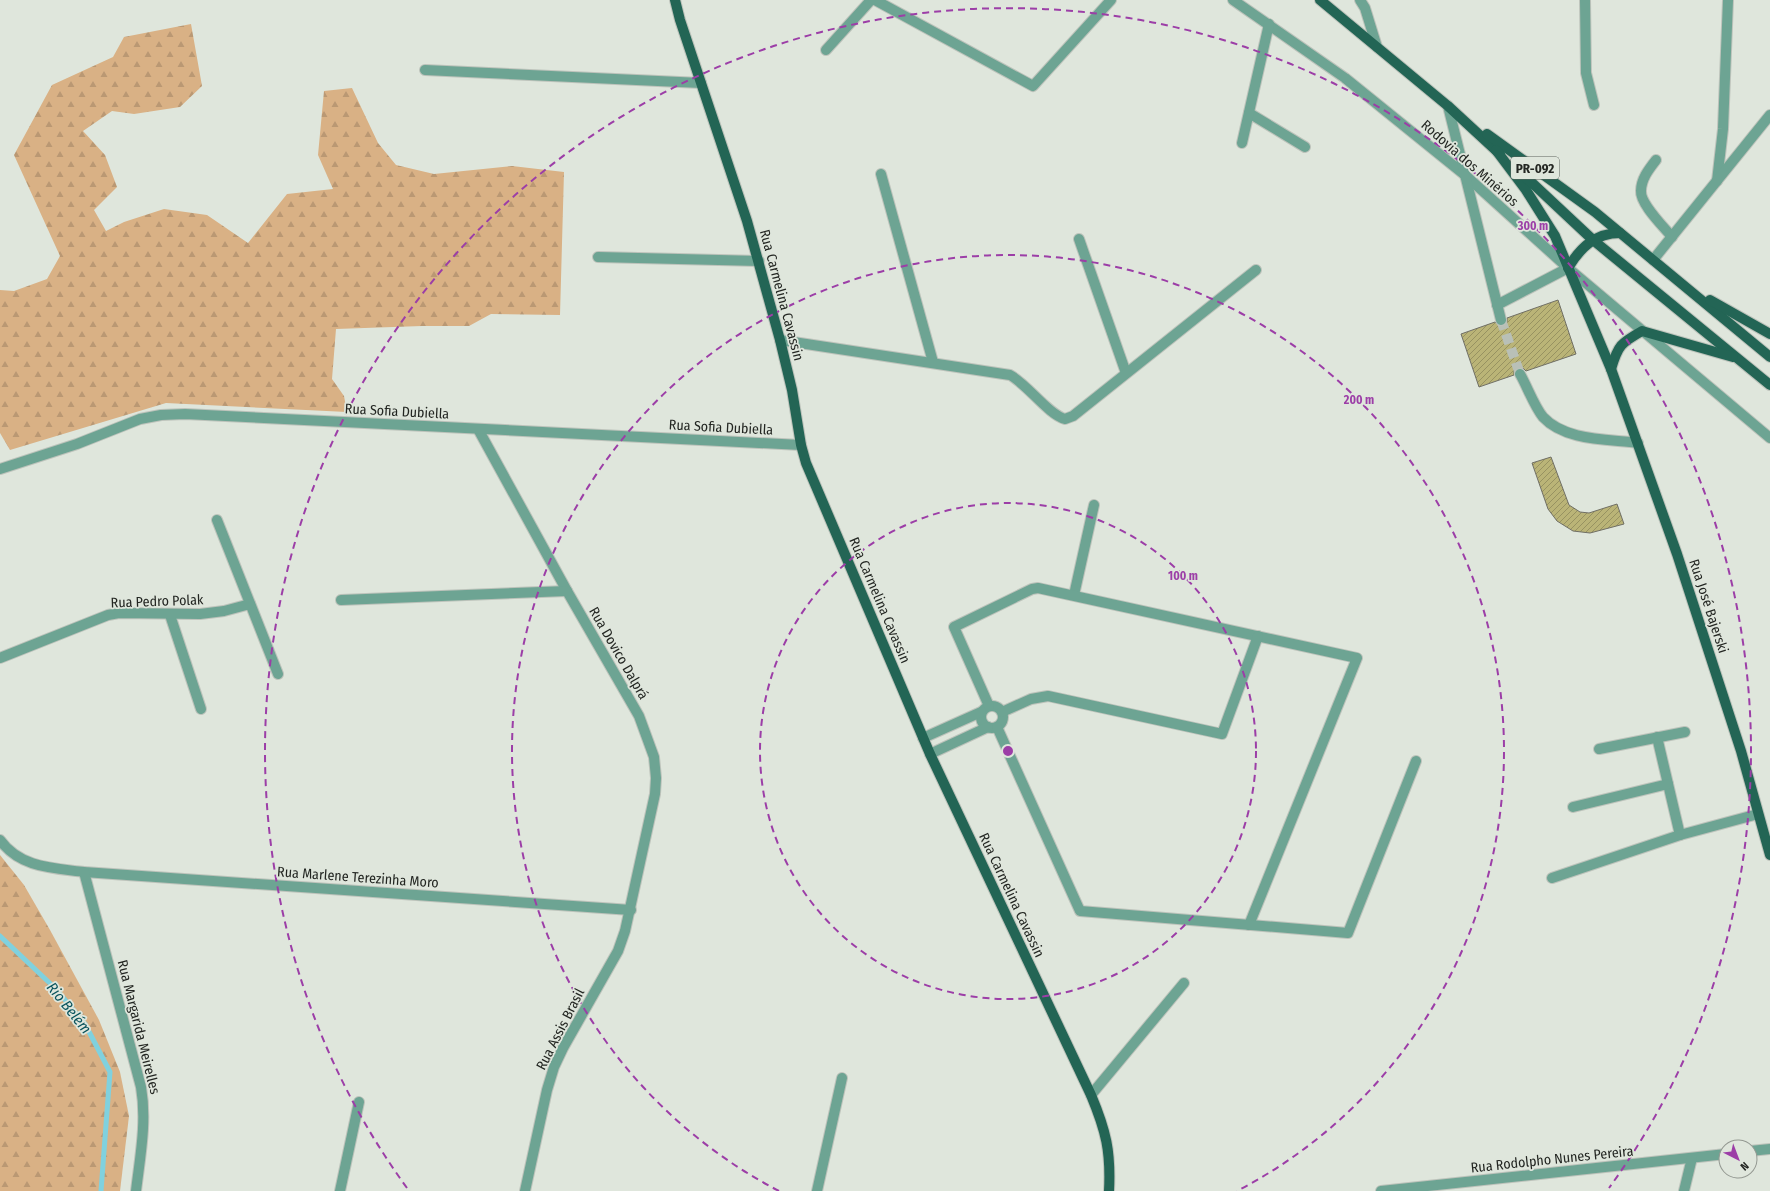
<svg xmlns="http://www.w3.org/2000/svg" width="1770" height="1191" viewBox="0 0 1770 1191" font-family="'Fira Sans Condensed',sans-serif">
<defs>
<pattern id="forest-firs" width="22" height="20" patternUnits="userSpaceOnUse"><rect width="22" height="20" fill="#d9b185"/><path d="M5 1l3.5 6h-7zM16 11l3.5 6h-7z" fill="#ba9873"/></pattern>
<pattern id="building-hatch" width="6" height="6" patternUnits="userSpaceOnUse"><rect width="6" height="6" fill="#bab477"/><path d="M-1 1l2-2M0 6l6-6M5 7l2-2" fill="none" stroke="#979261"/></pattern>
</defs>
<rect width="100%" height="100%" fill="#dfe6dc"/>
<g fill="url(#forest-firs)">
<path d="M191,24L202,86L180,107L134,114L112,111L83,131L105,155L117,187L94,210L106,231L124,222L164,209L207,215L248,243L287,194L333,189L318,155L324,91L352,88L378,143L396,165L434,174L512,166L564,172L560,315L491,314L469,326H422L336,329L332,379L344,396L347,412L166,403L10,450L0,433V290L14,291L47,279L60,256L14,155L52,85L113,57L124,37Z"/>
<path d="M0,855L24,885L50,930L99,1020L120,1072L129,1116L120,1191H0Z"/>
</g>
<g fill="none" stroke-linecap="round" stroke-linejoin="round">
<path stroke="#80d1de" stroke-width="5" d="M0,936L56,989L85,1024L110,1072L101,1191"/>
</g>
<g fill="url(#building-hatch)" stroke="#706f65">
<path d="M1558,300L1576,354L1526,371L1523,368H1517L1514,371V375L1479,387L1461,334L1495,322L1499,326H1503L1507,322V318Z"/>
<path d="M1551,457L1569,505L1580,512L1589,513L1617,504L1624,524L1590,533L1573,531L1557,521L1548,509L1532,463Z"/>
</g>
<g fill="none" stroke-linecap="round" stroke-linejoin="round">
<path stroke="#b9c0b7" stroke-width="10" stroke-dasharray="10 5" stroke-linecap="butt" d="M1501,320L1520,374"/>
<g stroke="#bdc3bb" stroke-width="12">
<g id="minor">
<path d="M875,0L1033,86L1111,0"/>
<path d="M1233,0L1345,78L1465,175L1568,268L1770,438"/>
<path d="M1360,0L1365,8L1377,47"/>
<path d="M1585,0L1586,73L1594,105"/>
<path d="M826,50L871,0"/>
<path d="M425,70L701,83"/>
<path d="M1448,106L1501,320"/>
<path d="M1249,113L1305,147"/>
<path d="M1242,143L1269,24"/>
<path d="M1656,160C1649,169 1641,179 1641,191C1640,204 1664,227 1672,237"/>
<path d="M881,174L933,362"/>
<path d="M1717,181L1723,129L1728,0"/>
<path d="M1079,239L1126,373"/>
<path d="M598,257L759,261"/>
<path d="M1653,260L1770,115"/>
<path d="M1497,305L1568,268"/>
<path d="M780,340L1010,375C1028,385 1048,414 1065,419L1073,416L1256,270"/>
<path d="M1520,374C1527,386 1534,406 1543,417C1565,441 1608,439 1638,443"/>
<path d="M478,429L567,591L639,716L654,757L656,778L655,794L625,931L618,951L563,1048L554,1067L547,1090L525,1191"/>
<path d="M0,469L77,444L140,419L161,415L185,414L801,445"/>
<path d="M217,520L278,674"/>
<path d="M1074,595L1094,505"/>
<path d="M341,600L567,591"/>
<path d="M170,615L201,709"/>
<path d="M0,658L108,615L119,613L200,614L224,611L250,604"/>
<circle cx="992" cy="717" r="11"/>
<path d="M989,706L954,627L1032,589L1038,588L1357,658L1249,925"/>
<path d="M1002,712L1031,699L1048,696L1222,734L1258,636"/>
<path d="M997,727L1080,911L1348,933L1416,761"/>
<path d="M1657,737L1680,835"/>
<path d="M923,738L981,712"/>
<path d="M1599,749L1685,732"/>
<path d="M930,754L988,727"/>
<path d="M1573,807L1668,784"/>
<path d="M0,840C20,868 53,868 84,872L631,910"/>
<path d="M84,872L141,1087C147,1122 140,1157 136,1191"/>
<path d="M1552,878L1680,835L1758,814"/>
<path d="M1091,1095L1184,983"/>
<path d="M1750,1151L1770,1149"/>
<path d="M340,1191L359,1102"/>
<path d="M817,1191L842,1078"/>
<path d="M1381,1191L1726,1154"/>
<path d="M1684,1191L1692,1158"/>
</g>
</g>
<g stroke="#bdc3bb" stroke-width="12">
<g id="major">
<path d="M675,0L680,20L747,221L780,340L792,390L801,445L806,463L930,754L1091,1095C1106,1131 1111,1151 1109,1191"/>
<path d="M1320,0L1448,106L1500,154"/>
<path d="M1487,134L1595,212L1770,357"/>
<path d="M1496,150L1526,190L1555,236L1611,369L1677,554L1741,751L1770,855"/>
<path d="M1515,167L1593,240L1770,385"/>
<path d="M1568,268C1580,248 1595,233 1620,233"/>
<path d="M1710,300L1770,334"/>
<path d="M1611,369C1618,345 1621,343 1642,331L1733,357"/>
</g>
</g>
<use href="#minor" stroke="#6da493" stroke-width="10"/>
<use href="#major" stroke="#236555" stroke-width="10"/>
</g>
<g fill="none" stroke="#9c3ea7" stroke-width="2" stroke-dasharray="7 5">
<circle cx="1008" cy="751" r="248"/>
<path d="M779 1191A496 496 0 1 1 1237 1191"/>
<path d="M407 1188A743 743 0 1 1 1609 1188"/>
</g>
<g text-anchor="middle" stroke-width="3.5" stroke-linejoin="round" paint-order="stroke">
<rect fill="#dfe6dc" stroke="#5b605a" stroke-width="1" x="1511" y="157" width="48" height="22" rx="3"/>
<g font-size="13" font-weight="bold" fill="#232622">
<text x="1535" y="173">PR-092</text>
</g>
<g font-size="14" fill="#232622" stroke="#dfe6dc">
<text transform="translate(1470 163) rotate(41)" y="5">Rodovia dos Minérios</text>
<text transform="translate(782 295) rotate(75)" y="5">Rua Carmelina Cavassin</text>
<text transform="translate(397 411) rotate(3)" y="5">Rua Sofia Dubiella</text>
<text transform="translate(721 427) rotate(3)" y="5">Rua Sofia Dubiella</text>
<text transform="translate(880 600) rotate(67)" y="5">Rua Carmelina Cavassin</text>
<text transform="translate(157 601) rotate(-2)" y="5">Rua Pedro Polak</text>
<text transform="translate(1709 606) rotate(72)" y="5">Rua José Bajerski</text>
<text transform="translate(619 653) rotate(60)" y="5">Rua Dovico Dalprá</text>
<text transform="translate(358 877) rotate(4)" y="5">Rua Marlene Terezinha Moro</text>
<text transform="translate(1012 895) rotate(65)" y="5">Rua Carmelina Cavassin</text>
<text transform="translate(139 1027) rotate(76)" y="5">Rua Margarida Meirelles</text>
<text transform="translate(560 1029) rotate(-63)" y="5">Rua Assis Brasil</text>
<text transform="translate(1552 1159) rotate(-6)" y="5">Rua Rodolpho Nunes Pereira</text>
</g>
<g font-size="15" font-style="italic" fill="#09535c" stroke="#dfe6dc">
<text transform="translate(69 1008) rotate(51)" y="5">Rio Belém</text>
</g>
</g>
<circle cx="1008" cy="751" r="6" fill="#9c3ea7" stroke="#dfe6dc" stroke-width="2"/>
<g font-size="12" text-anchor="middle" font-weight="bold" fill="#9c3ea7" stroke="#dfe6dc" stroke-width="3.5" stroke-linejoin="round" paint-order="stroke">
<text x="1533" y="230">300 m</text>
<text x="1359" y="404">200 m</text>
<text x="1183" y="580">100 m</text>
</g>
<g transform="translate(1738 1159) rotate(138)"><circle r="19" fill="#dfe6dc" stroke="#949992"/>
<path d="M0-3L7 15L0 10L-7 15Z" fill="#9c3ea7"/>
<text y="-6" font-size="11" font-weight="bold" text-anchor="middle" fill="#232622">N</text>
</g>
</svg>
